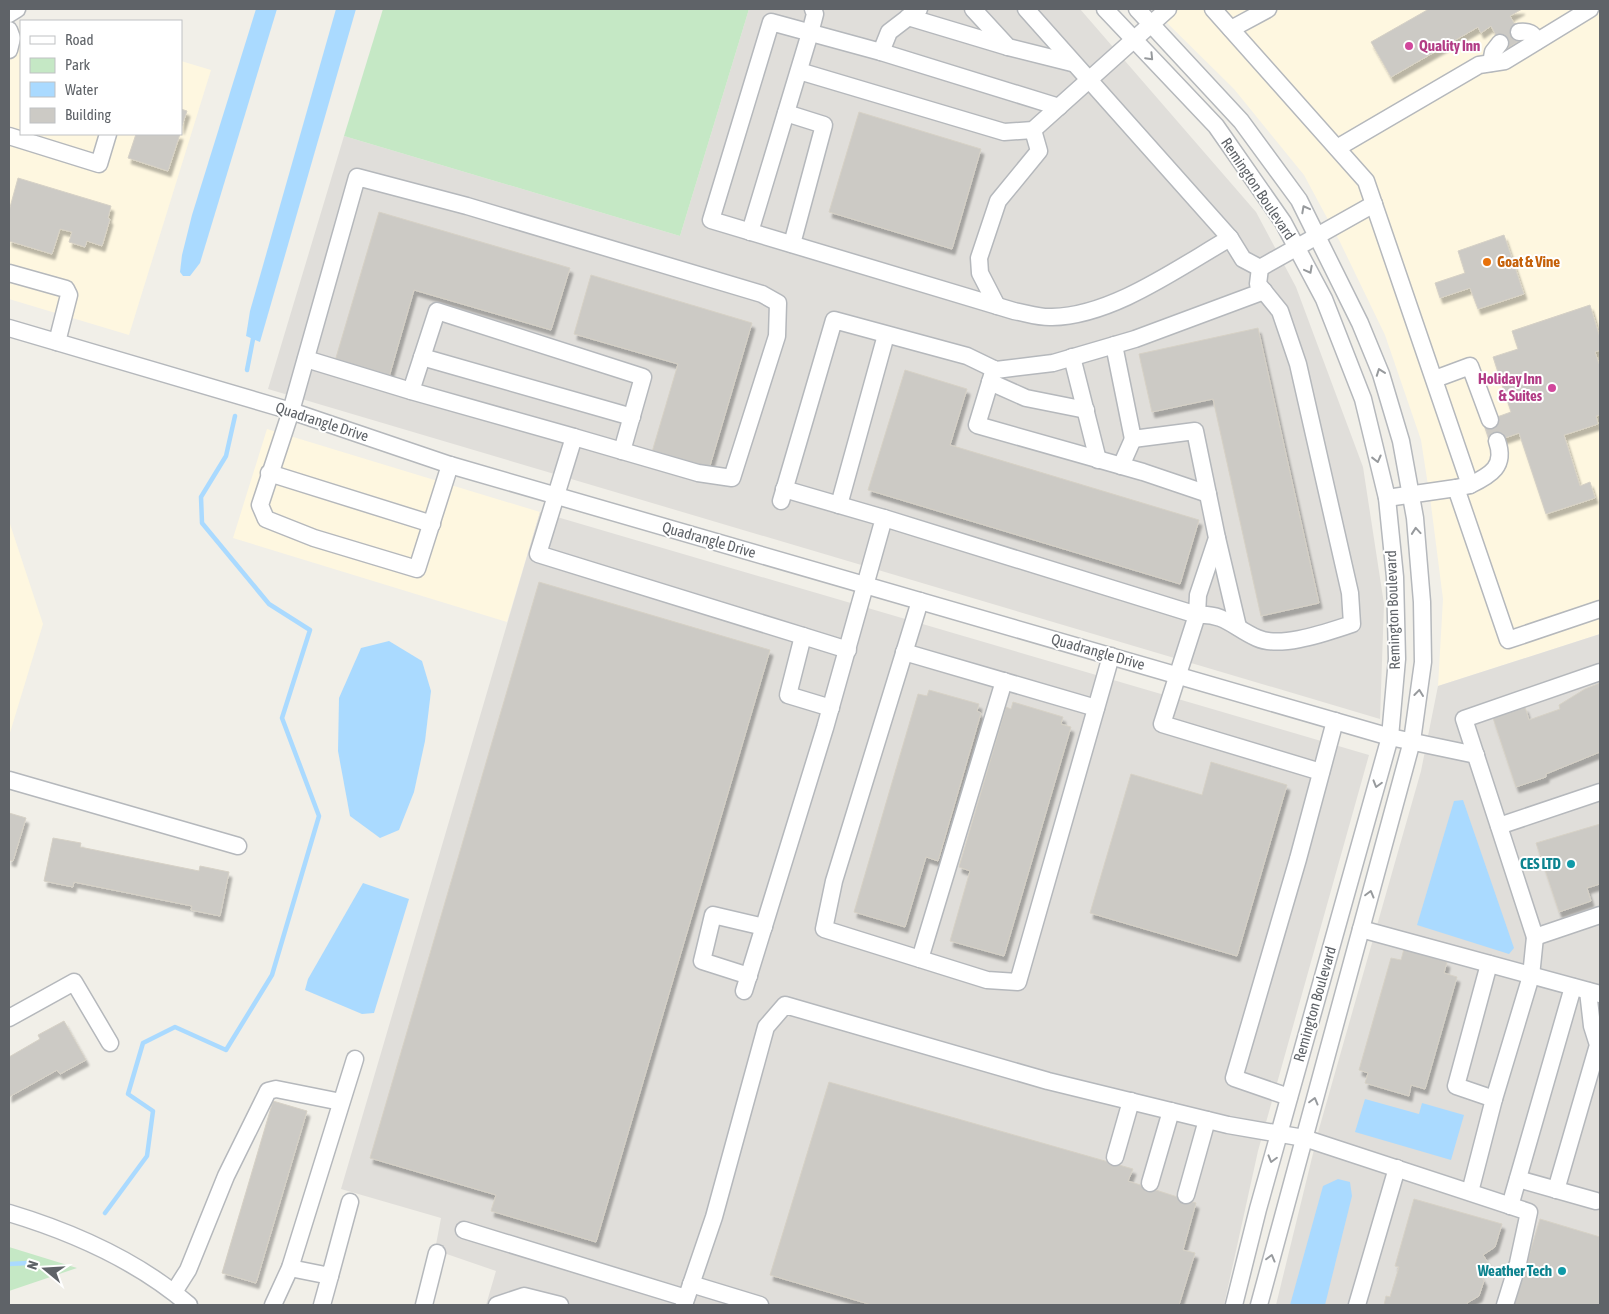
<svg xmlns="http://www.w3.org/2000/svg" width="1609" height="1314" viewBox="0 0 1609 1314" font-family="'Asap Condensed',sans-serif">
<defs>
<filter id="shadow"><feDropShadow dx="3" dy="5.5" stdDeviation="1" flood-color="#0004"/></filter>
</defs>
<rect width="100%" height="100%" fill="#f1efe8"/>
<g fill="#fef7e0">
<path d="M1153,9H1599L1600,634L1438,686L1443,599L1431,505L1421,440L1385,335L1340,242L1304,175L1234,89Z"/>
<path d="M21,27V134H181V61L211,70L129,335L9,299V34Z"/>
<path d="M267,429L540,512L507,622L233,538Z"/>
<path d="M9,521L43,624L9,736Z"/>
</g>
<g fill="#e0deda">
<path d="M749,9H1080L1256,212L1296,287L1363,467L1384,604L1380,719L268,389L344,136L680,236Z"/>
<path d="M540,512L1369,755L1258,1151L1224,1305H486L496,1271L435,1250L441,1218L341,1189Z"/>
<path d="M1600,634V1305H1276L1319,1129L1421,771L1438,686Z"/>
</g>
<g fill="#c5e8c5">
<path d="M383,9H749L680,236L344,136Z"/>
<path d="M9,1247L77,1268L9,1291Z"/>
</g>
<g fill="#aadaff">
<path d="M256,9H277L200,263L190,276H183L180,272L182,255L192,215Z"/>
<path d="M336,9H356L260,342L246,336L250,311Z"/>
<path d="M389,641L422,661L431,691L425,741L414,792L399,830L380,838L350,816L338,751L339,698L361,648Z"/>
<path d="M1463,800L1514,948L1509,954L1417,925L1454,801Z"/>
<path d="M363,883L409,899L374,1013L362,1014L305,990L308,979Z"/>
<path d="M1365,1099L1419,1114L1422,1103L1464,1115L1451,1160L1355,1132Z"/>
<path d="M1338,1179L1350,1182L1352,1196L1325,1305H1290L1323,1186Z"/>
</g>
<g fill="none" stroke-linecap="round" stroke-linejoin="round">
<g stroke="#aadaff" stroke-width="4.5">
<path d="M247,370L253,339"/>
<path d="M105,1213L147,1156L153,1111L128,1094L143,1043L175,1027L226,1050L272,975L319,816L282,718L310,630L269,604L202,523L201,497L226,456L235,416"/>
<path d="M9,1264L28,1263"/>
</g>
</g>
<g fill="#cccac5" stroke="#d6d1c6" filter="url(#shadow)">
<path d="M1429,9H1522L1510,16L1523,39L1504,50L1491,26L1481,33L1478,27L1391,77L1371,42Z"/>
<path d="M181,109L187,111L181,129Z"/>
<path d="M859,112L981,149L952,249L829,212Z"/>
<path d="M136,134H180L168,171L128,158Z"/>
<path d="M18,178L111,206L108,218L110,219L102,246L87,241L85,247L69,242L72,232L60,229L52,254L9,241V211Z"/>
<path d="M379,212L570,268L551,330L414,290L389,377L335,361Z"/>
<path d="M1504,235L1524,294L1478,309L1470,288L1440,298L1435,283L1465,273L1458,251Z"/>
<path d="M591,275L752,323L709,469L652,452L678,364L574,334Z"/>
<path d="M1590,305L1600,338V350L1595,352L1599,364H1600V415L1596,416L1598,424L1564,435L1580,486L1590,482L1595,498L1546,514L1519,433L1490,443L1483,422L1511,412L1493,357L1518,349L1512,331Z"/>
<path d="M1258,328L1319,603L1261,616L1213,399L1152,412L1139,354Z"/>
<path d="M905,370L967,389L950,445L1199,520L1180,584L868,490Z"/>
<path d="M539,582L770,650L596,1242L491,1211L496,1195L370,1158Z"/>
<path d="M1600,683V752L1546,774V777L1516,787L1493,718L1525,707L1529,720L1560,709L1559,705L1585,689Z"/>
<path d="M929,690L979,704L977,711L981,713L938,861L926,857L905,927L854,912L918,694L927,696Z"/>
<path d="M1013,702L1063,717L1061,724L1071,727L1004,956L950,941L970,871L959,867L1006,707L1011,709Z"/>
<path d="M1211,762L1287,785L1237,956L1090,913L1131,774L1202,795Z"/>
<path d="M9,813L26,818L13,861L9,860Z"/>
<path d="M1600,824V884L1587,888L1591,901L1559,912L1536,843Z"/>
<path d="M53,838L81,843L80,847L199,871L200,866L229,872L220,916L191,910L192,906L74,882L73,887L44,881Z"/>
<path d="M1404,949L1447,962L1444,973L1457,977L1425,1089L1411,1085L1409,1096L1365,1083L1368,1073L1359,1070L1391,958L1401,960Z"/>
<path d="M64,1021L86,1060L60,1074L57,1070L9,1097V1057L40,1039L38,1035Z"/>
<path d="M829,1082L1133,1169L1128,1181L1196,1203L1183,1250L1195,1253L1179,1305H872L770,1275Z"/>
<path d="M273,1101L307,1111L256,1283L222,1273Z"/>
<path d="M1414,1199L1502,1224L1495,1247L1483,1255L1489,1264L1478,1271L1484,1281L1479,1296L1467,1303L1468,1305H1384L1386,1296L1390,1297L1399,1267L1395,1266Z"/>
<path d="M1540,1219L1600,1237V1305H1514Z"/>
</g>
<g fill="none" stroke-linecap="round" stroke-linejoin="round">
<g stroke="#b5b8bc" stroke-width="19">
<g id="minor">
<path d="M919,9L889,32L881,52L771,22L711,220L1014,311C1026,313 1040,318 1052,317C1112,316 1178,268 1230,238"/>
<path d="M973,9L1008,47L1072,63"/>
<path d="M1026,9L1230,238L1243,259L1260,268L1374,204"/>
<path d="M1105,9L1216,126L1283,222L1324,299L1363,399L1387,498L1395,577L1397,659L1390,737L1258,1209L1234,1305"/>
<path d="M1137,9L1241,121L1299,200L1360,323L1381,374L1401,441L1415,518L1422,602L1423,662L1412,741L1259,1305"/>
<path d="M1213,9L1366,181L1470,485L1456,488"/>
<path d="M9,14L17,9"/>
<path d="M908,17L1008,47"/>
<path d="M1231,29L1268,9"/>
<path d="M9,30L12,38L9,50"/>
<path d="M1519,32C1529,31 1533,33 1537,41"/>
<path d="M881,52L1059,107"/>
<path d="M1491,63L1493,52L1500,43"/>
<path d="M799,71L1004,132L1033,130L1168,9"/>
<path d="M786,113L824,125L792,244"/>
<path d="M9,136L99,164L108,134"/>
<path d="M1337,148L1479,65L1505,61L1590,9"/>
<path d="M750,232L810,33L815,14L813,9"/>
<path d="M1260,268L1258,284L1280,311L1298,364L1350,593L1352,624C1327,632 1281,649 1257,638C1234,628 1225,613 1197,615L1162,724L1321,772"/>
<path d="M9,273L66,289L69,295L57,342"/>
<path d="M997,306L980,273L979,258L998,201L1039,151L1033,130"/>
<path d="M9,328L291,411L450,465L1390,737L1476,755"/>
<path d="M422,357L632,417"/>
<path d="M1072,357L1098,460"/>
<path d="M306,359L411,391L574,437"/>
<path d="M994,369L977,425L1143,472L1208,494"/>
<path d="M1435,379L1470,366L1490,420"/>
<path d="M990,382L1026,398L1086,410"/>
<path d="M411,391L437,311L643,377L622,451"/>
<path d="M450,465L417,569L314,538L266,519L260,505L291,411L357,177L467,206L762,294L778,303L777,336L732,478L698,473L574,437L538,554L803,636"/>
<path d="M1121,466L1133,439"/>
<path d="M269,473L432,524"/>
<path d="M1470,485C1491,475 1506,466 1497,441"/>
<path d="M1387,498L1456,488L1508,640L1600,609"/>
<path d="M781,501L834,320L967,356L996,370L1053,363L1135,339L1264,291"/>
<path d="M839,505L886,335"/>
<path d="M884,518L1197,615L1198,595L1217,538L1195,431L1133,439L1114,345"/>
<path d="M1217,538L1238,627"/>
<path d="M920,601L834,881L824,929L987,980L1018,982L1111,656"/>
<path d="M904,652L1096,708"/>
<path d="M1600,672L1464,719L1535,937L1600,915"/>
<path d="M831,708L788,695L803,636L848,650"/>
<path d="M9,780L238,846"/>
<path d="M1499,826L1600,792"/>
<path d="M1361,929L1600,994"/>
<path d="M920,959L1004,681"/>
<path d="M1489,964L1456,1086L1494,1099"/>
<path d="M749,976L702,961L713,915L764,927"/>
<path d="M744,991L825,728L884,518L784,489"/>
<path d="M9,1018L74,982L110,1043"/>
<path d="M1289,1097L1234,1078L1298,859L1335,721"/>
<path d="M1115,1157L1131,1101"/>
<path d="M1518,1179L1596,1201"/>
<path d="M1150,1183L1171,1111"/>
<path d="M1556,1190L1598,1045L1592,1026L1588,991"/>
<path d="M1470,1192L1494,1099L1531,976L1535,937"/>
<path d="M1186,1195L1207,1120"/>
<path d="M1510,1206L1573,987"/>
<path d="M9,1213C72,1232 139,1262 189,1305"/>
<path d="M464,1230L686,1298"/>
<path d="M290,1268L330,1276L350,1202"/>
<path d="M691,1284L760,1305"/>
<path d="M174,1292L188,1270L226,1176L268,1091L276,1089L341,1102"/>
<path d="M273,1305L290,1268L355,1059"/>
<path d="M322,1305L330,1276"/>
<path d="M424,1305L437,1253"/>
<path d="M497,1305L524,1296L560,1305"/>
<path d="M684,1305L714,1217L766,1027L785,1005L1048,1081L1228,1125L1304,1138L1529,1212L1518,1263L1505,1305"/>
<path d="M1357,1305L1397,1168"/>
</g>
</g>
<use href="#minor" stroke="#fff" stroke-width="16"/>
</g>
<defs><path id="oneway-chevron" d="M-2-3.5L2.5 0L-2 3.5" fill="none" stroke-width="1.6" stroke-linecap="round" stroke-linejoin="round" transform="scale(1.25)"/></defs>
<g stroke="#979a9d">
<use href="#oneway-chevron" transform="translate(1150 57) rotate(46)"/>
<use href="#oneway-chevron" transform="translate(1305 209) rotate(-118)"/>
<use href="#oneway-chevron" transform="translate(1309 270) rotate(62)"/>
<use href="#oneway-chevron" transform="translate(1380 372) rotate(-110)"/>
<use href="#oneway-chevron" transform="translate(1377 459) rotate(76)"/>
<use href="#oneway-chevron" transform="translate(1416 531) rotate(-95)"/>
<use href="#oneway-chevron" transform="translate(1419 693) rotate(-83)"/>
<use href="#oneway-chevron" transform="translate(1377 784) rotate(106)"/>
<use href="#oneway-chevron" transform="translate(1370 894) rotate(-75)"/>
<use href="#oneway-chevron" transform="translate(1314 1101) rotate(-75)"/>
<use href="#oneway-chevron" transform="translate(1272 1159) rotate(106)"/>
<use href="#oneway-chevron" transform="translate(1271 1258) rotate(-75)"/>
</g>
<g fill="#d1479c" stroke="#fff" stroke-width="2">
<circle cx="1409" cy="46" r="5"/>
<circle cx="1552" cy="388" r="5"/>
</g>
<circle fill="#e8710a" stroke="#fff" stroke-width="2" cx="1487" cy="262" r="5"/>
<g fill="#0f9aa8" stroke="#fff" stroke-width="2">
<circle cx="1571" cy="864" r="5"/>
<circle cx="1562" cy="1271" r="5"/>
</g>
<g text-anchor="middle" stroke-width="4" stroke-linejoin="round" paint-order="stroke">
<g font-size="15" font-weight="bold" fill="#b23c85" stroke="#fff" text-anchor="start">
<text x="1419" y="51">Quality Inn</text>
<text x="1542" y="384" text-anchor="end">Holiday Inn<tspan x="1542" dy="17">&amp; Suites</tspan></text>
</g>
<g font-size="15" fill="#5f6368" stroke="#fff">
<text transform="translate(1258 189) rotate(56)" y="5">Remington Boulevard</text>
<text transform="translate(322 422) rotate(18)" y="5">Quadrangle Drive</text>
<text transform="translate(709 540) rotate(16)" y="5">Quadrangle Drive</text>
<text transform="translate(1393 610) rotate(-92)" y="5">Remington Boulevard</text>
<text transform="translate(1098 652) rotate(16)" y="5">Quadrangle Drive</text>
<text transform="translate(1315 1004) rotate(-74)" y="5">Remington Boulevard</text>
</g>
<g font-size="15" font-weight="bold" fill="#c56008" stroke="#fff" text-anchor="start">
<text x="1497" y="267">Goat &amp; Vine</text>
</g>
<g font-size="15" font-weight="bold" fill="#0d838f" stroke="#fff" text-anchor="end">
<text x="1561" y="869">CES LTD</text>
<text x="1552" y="1276">Weather Tech</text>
</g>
</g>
<rect width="1609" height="1314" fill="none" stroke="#5f6368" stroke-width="20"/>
<rect x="20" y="20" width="162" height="115" fill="#ffffff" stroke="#bfc1c3"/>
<rect x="30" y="36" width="25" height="8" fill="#ffffff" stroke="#bfc1c3"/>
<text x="65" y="45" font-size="15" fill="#5f6368">Road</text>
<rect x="30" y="58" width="25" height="15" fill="#c5e8c5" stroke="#bfc1c3"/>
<text x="65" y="70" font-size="15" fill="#5f6368">Park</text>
<rect x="30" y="82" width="25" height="15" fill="#aadaff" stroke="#bfc1c3"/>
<text x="65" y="95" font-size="15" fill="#5f6368">Water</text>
<rect x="30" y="108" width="25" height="15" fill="#cccac5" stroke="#bfc1c3"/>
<text x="65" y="120" font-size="15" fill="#5f6368">Building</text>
<g transform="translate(45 1269) rotate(288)" stroke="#ffffff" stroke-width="4" paint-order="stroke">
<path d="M0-4L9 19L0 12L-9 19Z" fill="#5f6368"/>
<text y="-8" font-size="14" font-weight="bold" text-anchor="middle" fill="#5f6368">N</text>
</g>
</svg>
